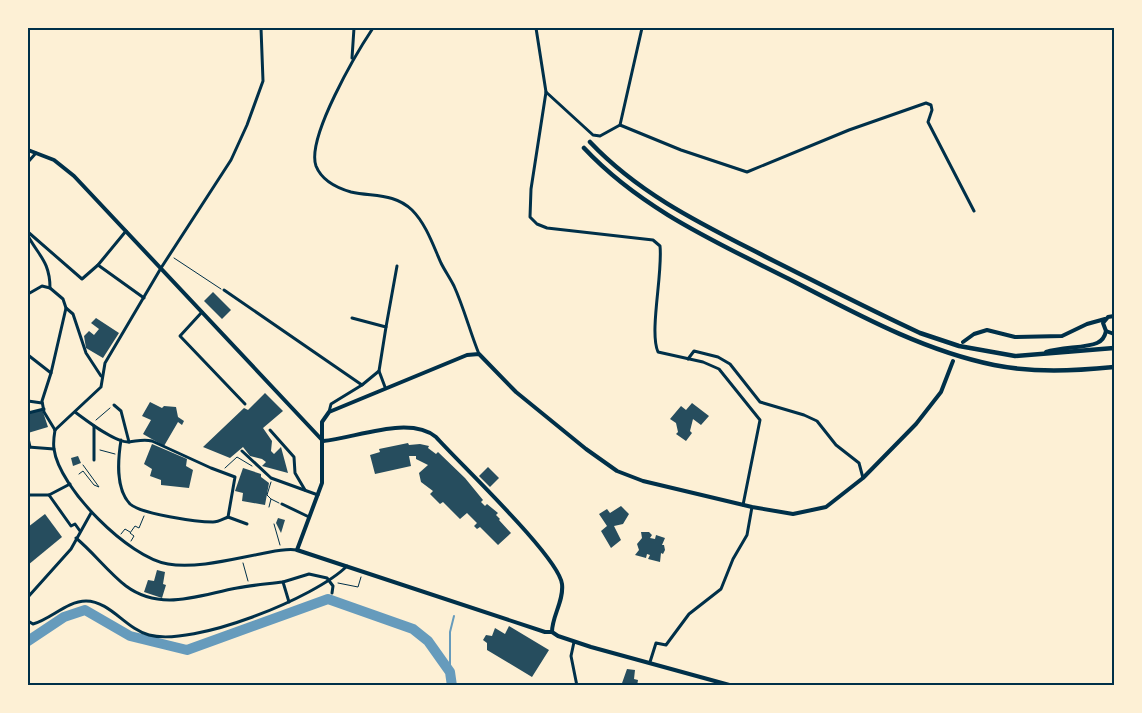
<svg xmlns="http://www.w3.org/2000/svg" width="1142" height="713" viewBox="0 0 1142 713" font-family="Literata,serif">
<rect width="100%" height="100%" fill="#fdf0d5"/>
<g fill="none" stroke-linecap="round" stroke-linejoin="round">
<path stroke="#669bbc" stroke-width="2" d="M450,672V632L454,616"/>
<path stroke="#669bbc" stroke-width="10" d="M28,641L64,617L85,610L130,636L187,650L328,599L413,629L428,641L450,672L452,686"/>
</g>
<g fill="#264d5e">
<path d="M213,292L231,310L222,319L204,301Z"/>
<path d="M96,318L119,333L103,358L86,348L84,336L89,331L94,335L99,329L91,323Z"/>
<path d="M265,393L283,411L263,428L272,441L271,451L274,454L281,447L288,473L262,466L266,462L262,459L250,456L243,447L230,458L203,447L244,408L248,410Z"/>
<path d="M150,402L162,408L164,406L176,407L178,417L184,421L182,425L178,422L164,446L143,434L151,420L142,416Z"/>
<path d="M692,403L709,416L701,425L693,419L690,431L692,433L686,441L676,434L678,432L676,423L670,419L681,406L686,410Z"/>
<path d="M42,409L48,427L28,433V413Z"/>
<path d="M408,443L409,445L420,444L429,446L428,448L436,454L438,452L465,478L483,500L481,502L485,506L487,504L498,513L496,515L500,519L499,520L511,533L498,545L480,527L477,529L474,526L477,523L467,513L460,519L443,502L440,504L430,494L433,491L421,482L419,473L428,465L416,459V456H409L411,466L375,474L370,455L380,452L379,449Z"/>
<path d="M152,444L187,459L186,466L193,470L189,488L161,485V480L150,476L152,469L144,464Z"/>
<path d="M78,456L81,463L73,466L71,458Z"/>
<path d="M488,467L499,478L490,487L479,476Z"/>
<path d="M243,468L261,474V477L269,483L265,505L242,501L243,493L235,491Z"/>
<path d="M621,506L629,514L623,524L614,526L621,540L611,548L601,531L607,526L599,514L607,509L610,513Z"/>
<path d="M45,514L62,537L28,565V527Z"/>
<path d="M278,518L285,520L281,533L276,523Z"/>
<path d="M641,532H649L652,535L650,538L655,539L656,535L665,538L662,545H664L665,550L663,554L661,553L660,562L648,559L650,555L647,554L646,558L635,555L639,550L637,544L642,538Z"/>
<path d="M157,570L165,572L163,584L166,585L162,598L144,592L148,580L154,581Z"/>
<path d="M509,626L549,650L532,677L487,650V643L483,640L486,635L492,636L495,628L505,634Z"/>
<path d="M627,669L635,670L634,679L638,680L637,686H621Z"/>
</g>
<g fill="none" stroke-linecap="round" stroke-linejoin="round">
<g stroke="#003049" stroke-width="1">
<path d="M174,258L221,289"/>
<path d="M96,420L110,408"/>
<path d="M100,450L115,454"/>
<path d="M225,468L237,457L252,466"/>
<path d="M79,474L83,471L94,485L99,487L83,465"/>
<path d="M271,482L267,495L271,499"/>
<path d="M269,507L271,499L279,503"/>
<path d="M274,524L280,545"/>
<path d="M121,534L125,529L130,532"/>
<path d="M131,541L134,536L130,533L135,526L139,528L144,516"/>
<path d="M243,563L248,581"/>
<path d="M338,583L358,587L361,577"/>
</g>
<g stroke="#003049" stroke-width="3">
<path d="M373,28C357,52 306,138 316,166C322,181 337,188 351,192C374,197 394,193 412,210C426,224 433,245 441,263C445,271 450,278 454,286C464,308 470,332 479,354"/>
<path d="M536,28L546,92L593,135L600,136L620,125L642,28"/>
<path d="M352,58L354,28"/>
<path d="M546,92L531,189L530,217L537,224L547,228L653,240L660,246C663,273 649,332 658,352L703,362L719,369L760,420L743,505"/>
<path d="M620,125L681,150L747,172L849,130L926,103L931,105L932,110L928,122L974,211"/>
<path d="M28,162L36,153"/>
<path d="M28,232L82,279L98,265L144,298"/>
<path d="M28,236C39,256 50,262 50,288"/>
<path d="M98,265L126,231"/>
<path d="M224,290L362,385"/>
<path d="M28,294L42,286L50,288L63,299L66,308L73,314L86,353L101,376"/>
<path d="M202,312L180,336L245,404"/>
<path d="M352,318L386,327L379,371L385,387"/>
<path d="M386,327L397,266"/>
<path d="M28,355L51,373"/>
<path d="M688,359L694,351L718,357L730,364L760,402L804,415L817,421L836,445L859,463L863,478"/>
<path d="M28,401L42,403"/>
<path d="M114,405L121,411L129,442"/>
<path d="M75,412C86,420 115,443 129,442C138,441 143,439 152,441L211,468L235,477L228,517C223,519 218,522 213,522C197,522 141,514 130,504C115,488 118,459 121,440"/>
<path d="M329,412L331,404L362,385L379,371"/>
<path d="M28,413L44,409"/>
<path d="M94,426V460"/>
<path d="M55,430L101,387L105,363L161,268L231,160L247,125L263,81L261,28"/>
<path d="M55,430C54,436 53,443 54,449C59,488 129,558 168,564C195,569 233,559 260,554C272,552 284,548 297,550"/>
<path d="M55,430L44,412L42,401L51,373L66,308"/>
<path d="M270,430L294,457L295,473L305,490"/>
<path d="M28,438L30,447"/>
<path d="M28,447L54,449"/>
<path d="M242,451L271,478L318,495"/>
<path d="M28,495H49L70,484"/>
<path d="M49,495L71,526L75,524L80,531"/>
<path d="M282,504L309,517"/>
<path d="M228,517L247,524"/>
<path d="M76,538C94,553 108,572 126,586C161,612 199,595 237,588C252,585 268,584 283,582"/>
<path d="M28,597L71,549L91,513"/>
<path d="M289,602L283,582L309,574L327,578L333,586L332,593"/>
<path d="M28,621L33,624C51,619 67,601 86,601C110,601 126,629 149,635C193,647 315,598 347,566"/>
<path d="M574,642L571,656L577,686"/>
<path d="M650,662L656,643L666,645L689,614L721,589L733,559L747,535L752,507"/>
</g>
<g stroke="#003049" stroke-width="4">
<path d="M28,150L54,160L74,176L323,441"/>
<path d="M1114,316L1108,317L1103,323L1106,331L1114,334"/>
<path d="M963,342L974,334L987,330L1015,337L1062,336L1087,324L1105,319"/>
<path d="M1046,352C1061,347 1086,348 1097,343C1102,341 1105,336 1106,331"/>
<path d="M323,441C356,438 409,415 436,437C459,463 559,557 562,584C564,601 552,616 552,632"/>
<path d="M552,632H545L297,550L322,483V422L329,412L467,355L479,354L516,392L586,449L617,471L643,481L752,507L793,514L826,507L863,478L916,424L941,392L953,361"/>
<path d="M552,632L558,636L591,647L733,686"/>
</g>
<g stroke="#003049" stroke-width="4.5">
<path d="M590,142C642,197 708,227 774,261C822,285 870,310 920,333L959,346L1015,356L1114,348"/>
<path d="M584,148C641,209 716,242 789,279C855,313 921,350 994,365C1035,373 1073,371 1114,367"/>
</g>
</g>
<rect width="1142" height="713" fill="none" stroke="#fdf0d5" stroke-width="58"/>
<rect x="29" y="29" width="1084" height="655" fill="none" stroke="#003049" stroke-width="2"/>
</svg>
